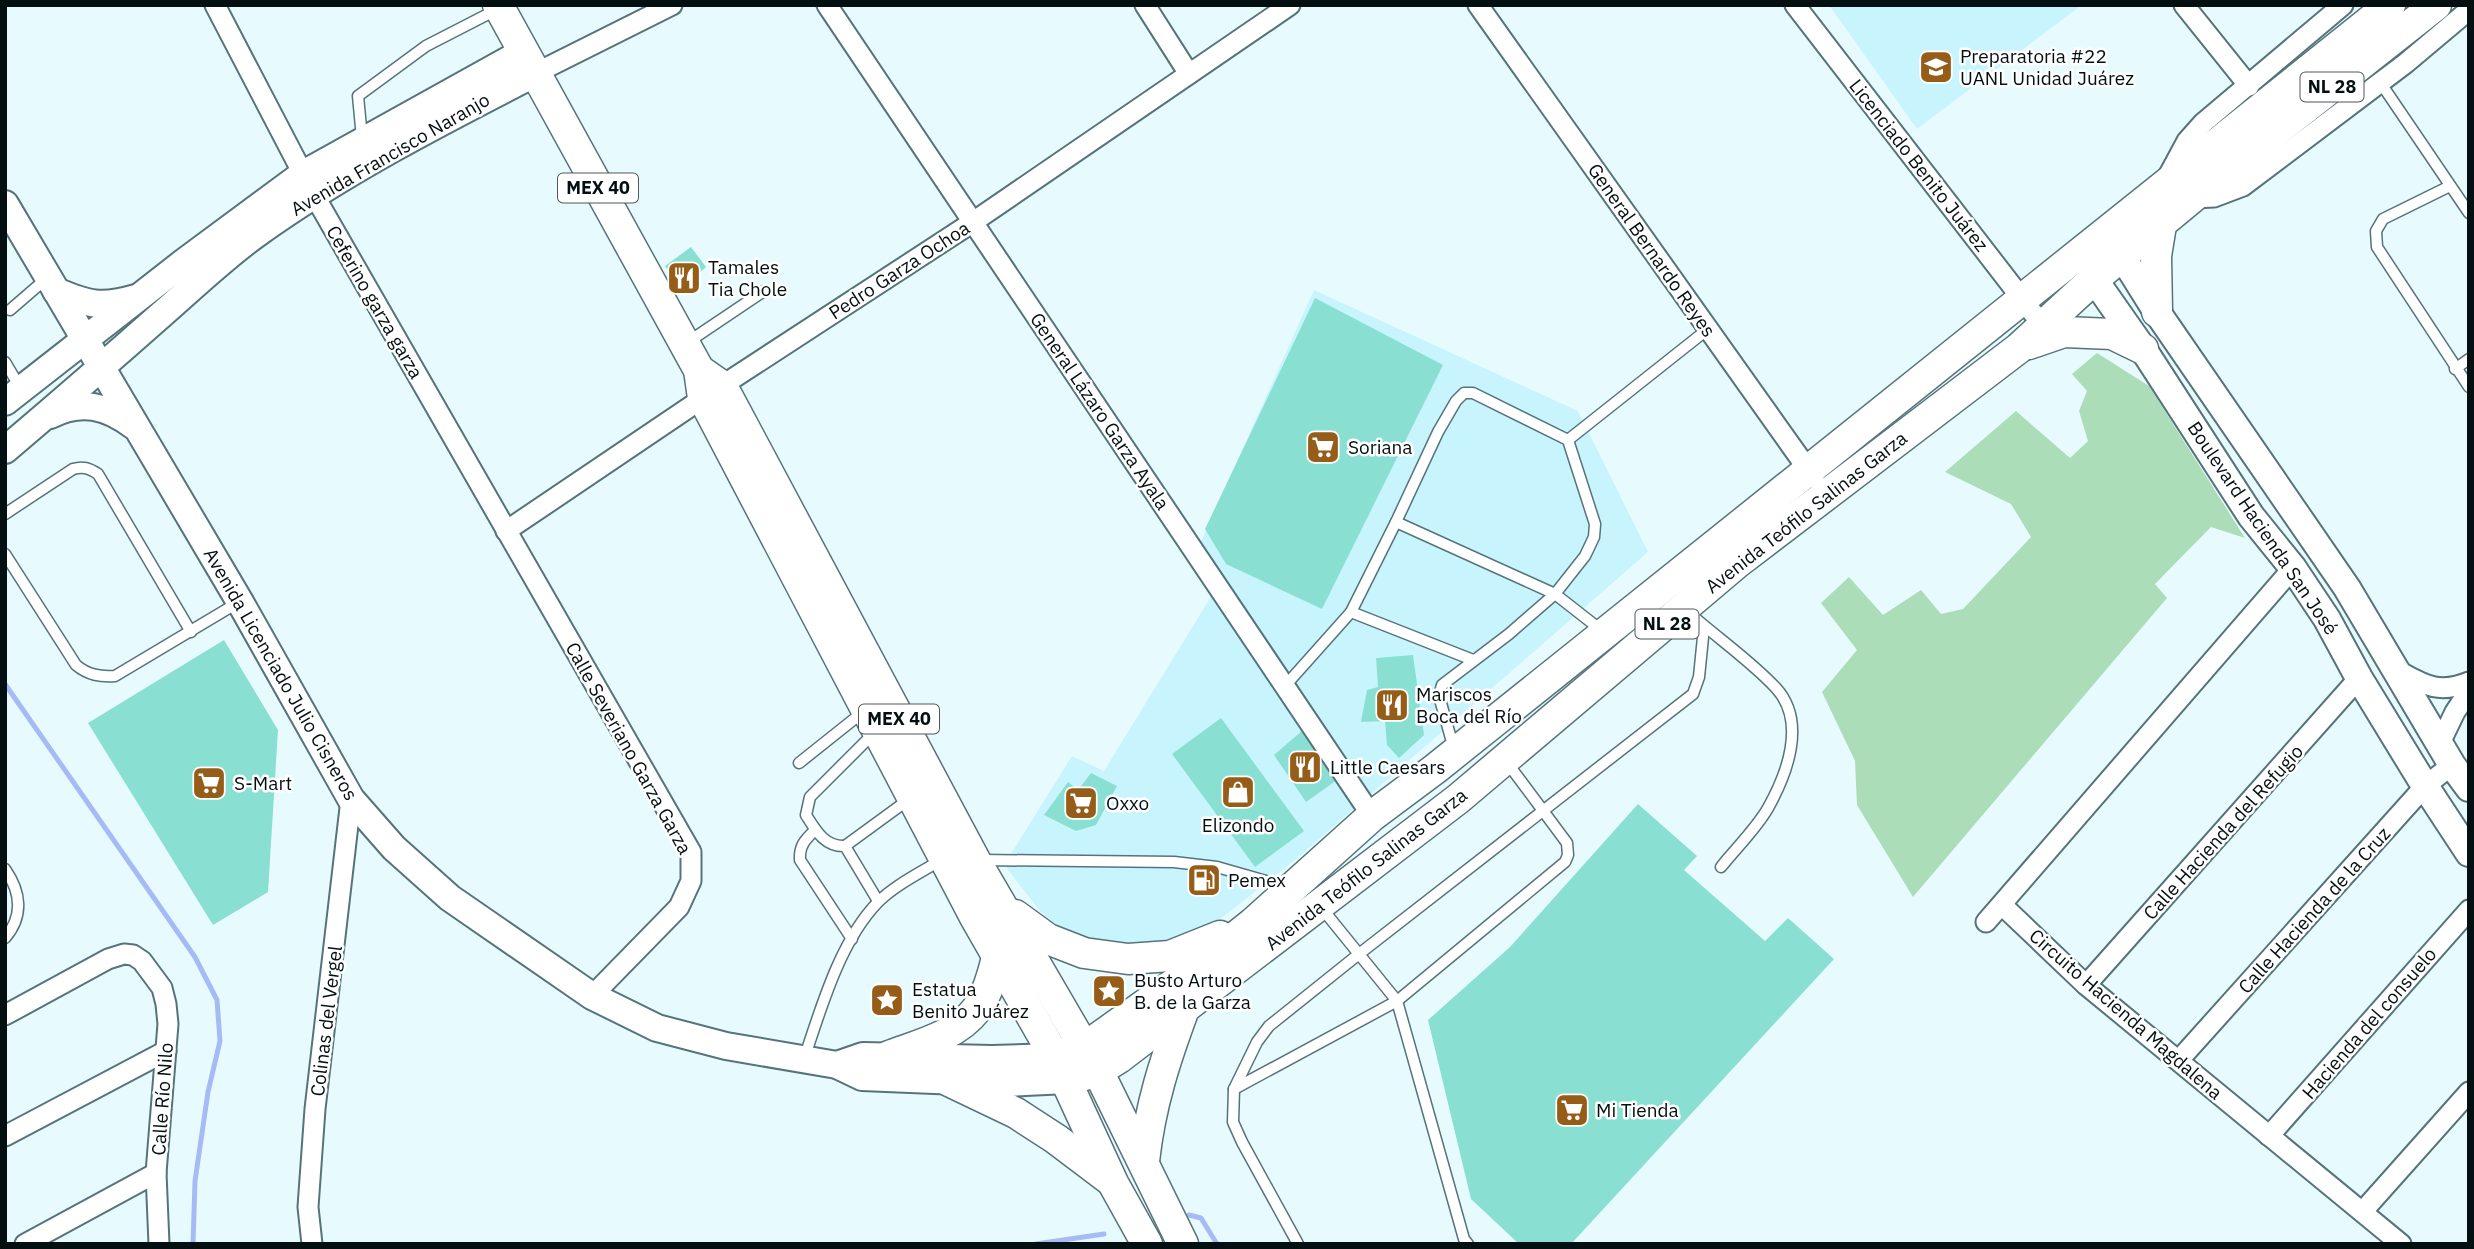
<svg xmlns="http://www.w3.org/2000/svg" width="2474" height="1249" viewBox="0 0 2474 1249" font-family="'IBM Plex Sans',sans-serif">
<rect width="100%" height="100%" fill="#e7fbff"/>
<g fill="#c8f4fd">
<path d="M1829,5H2082L1917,129Z"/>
<path d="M1314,290L1578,411L1648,552L1295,860L1209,928L1165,949L1093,940L1062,930L1041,912L1004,865L1072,756L1104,771L1212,595L1199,546Z"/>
</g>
<path fill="#acddb9" d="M2097,353L2149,386L2245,538L2211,527L2155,584L2167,598L1913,897L1857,805L1855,761L1822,692L1857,650L1821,603L1849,577L1883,615L1921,590L1941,614L1963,609L2031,537L2011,504L1945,472L2016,411L2070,458L2088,441L2079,411L2087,391L2072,374Z"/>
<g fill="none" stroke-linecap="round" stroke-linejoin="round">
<g stroke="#a6bbf6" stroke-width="5">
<path d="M5,684L195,957L217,1000L220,1041L208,1092L195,1181L193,1244"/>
<path d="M1189,1215L1201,1218L1217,1244"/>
<path d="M1036,1244L1104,1234"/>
</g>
</g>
<g fill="#89e0d2">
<path d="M691,247L706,267L682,288L665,266Z"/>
<path d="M1315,298L1443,365L1322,609L1226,564L1205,529Z"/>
<path d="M224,640L278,730L268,892L213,925L88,723Z"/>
<path d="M1413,655L1424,735L1399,758L1387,745L1385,721L1361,722L1367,690L1378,687L1376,658Z"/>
<path d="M1221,718L1304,831L1255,867L1172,754Z"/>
<path d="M1303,730L1337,780L1306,802L1274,755Z"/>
<path d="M1091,773L1117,786L1096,825L1076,831L1044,815L1068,782L1078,790Z"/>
<path d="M1638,804L1697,856L1684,870L1765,941L1788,918L1834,959L1571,1244H1519L1471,1199L1428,1020L1510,947Z"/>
</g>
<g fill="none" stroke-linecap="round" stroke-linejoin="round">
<g stroke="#55747a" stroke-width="13">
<g id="lane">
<path d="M2380,82L2469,213"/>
<path d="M362,138L358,96L426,46L496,10"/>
<path d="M2450,186L2383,219L2376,231L2377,247L2469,387"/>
<path d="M10,310L47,278"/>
<path d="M688,342L764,291"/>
<path d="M5,362L21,389"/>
<path d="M2455,369L2469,359"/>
<path d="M1568,440L1708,329"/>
<path d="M5,514L73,469C83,466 89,468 98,474L191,632"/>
<path d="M1396,522L1351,612L1473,660"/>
<path d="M5,554L76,665C88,675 100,677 115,676L239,602"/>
<path d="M1687,611C1716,637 1750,660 1776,688C1807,722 1787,774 1768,808C1756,829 1736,848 1721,867"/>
<path d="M1285,686L1351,612"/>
<path d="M874,733L810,797L806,815C816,831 825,847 845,846L878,901"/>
<path d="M1454,749L1439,696L1442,685L1509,634L1555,594L1585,556L1594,537L1595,524L1568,440L1473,393H1464L1456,401L1438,432L1396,522L1555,594L1601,630"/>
<path d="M799,763L863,712"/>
<path d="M815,830C806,839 799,845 800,860L852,939"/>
<path d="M845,846L908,800"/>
<path d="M980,860L1174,862L1217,867L1287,887"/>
<path d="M5,869C21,892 24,916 5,938"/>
<path d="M1320,906L1397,1001L1464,1239L1468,1244"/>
<path d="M804,1059C821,1008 840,941 878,902C895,885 920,873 941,860"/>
<path d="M1234,1089L1397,1001L1565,862L1568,855L1567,843L1506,761"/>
<path d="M1298,1244L1242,1142L1233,1122L1234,1089L1257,1042L1269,1026L1359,954L1693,694L1699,677L1704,627"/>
</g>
</g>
<g stroke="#55747a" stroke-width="23">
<g id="street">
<path d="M215,5L314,195L691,852V881L679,907L592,996"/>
<path d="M827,5L1372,816"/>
<path d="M1145,5L1189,74"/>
<path d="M1478,5L1814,478"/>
<path d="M1795,5L2043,326"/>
<path d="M2184,5L2249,86"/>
<path d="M536,73L672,5"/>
<path d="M2166,180L2187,141L2203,123L2343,5"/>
<path d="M2194,198L2214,197L2243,186L2406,63L2469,10"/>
<path d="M506,531L703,398L973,222L1290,5"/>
<path d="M2395,669C2423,684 2437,695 2469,682"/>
<path d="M2440,743L2455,712L2469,691"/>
<path d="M2002,905L2086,985L2401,1244"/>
<path d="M1986,922L2293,568"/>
<path d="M2086,985L2359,678"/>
<path d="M5,1015L108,959L124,954L133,955L142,961L162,988L166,1004L168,1024L156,1173L159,1244"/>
<path d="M2179,1060L2425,786L2452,765"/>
<path d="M5,1136L166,1051"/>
<path d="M2269,1136L2469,910"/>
<path d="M2363,1211L2469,1092"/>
<path d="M25,1244L156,1173"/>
<path d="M312,1244L308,1207L315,1109L351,799"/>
</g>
</g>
<g stroke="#55747a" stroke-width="30">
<g id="secondary">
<path d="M5,204L240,602L351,799L394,848L450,898L592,996L657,1028L726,1046L837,1065L862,1077L1007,1083L1067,1080"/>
<path d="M2122,256L2157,312L2347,588L2452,765L2469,788"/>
<path d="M2094,279L2143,349L2251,516L2293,568L2327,619L2359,678L2425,786L2469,853"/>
<path d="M56,291C89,305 101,308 136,298"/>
<path d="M5,402L184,262L303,174L523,52"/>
<path d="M50,415C82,399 107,406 134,426"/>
<path d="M5,450C58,405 110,360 162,314C193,287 222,259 255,235C343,172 440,122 536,73"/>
<path d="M837,1065L863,1056L992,1059L1055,1057"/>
</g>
</g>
<g stroke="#55747a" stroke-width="33">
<g id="primary">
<path d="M498,5L699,370L703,398L975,917L1055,1057L1113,1183L1147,1244"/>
<path d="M2157,312L2156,256L2161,225"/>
<path d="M2029,344L2064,332L2112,334L2143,349"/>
<path d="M699,370L722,386L975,860L1098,1071L1183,1244"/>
<path d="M1015,915L1048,939L1084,953L1128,959L1170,956L1220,936"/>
<path d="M889,1056C918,1045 956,1036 976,1010C988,994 993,973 998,954"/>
<path d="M1055,1057L1084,1048L1199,966L1253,923L1372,816L1435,769L2390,5"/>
<path d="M1067,1080L1098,1071L1119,1058L1458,799L1737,563L2019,348L2094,279L2205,187L2436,5"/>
<path d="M949,1081L1016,1113L1056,1139L1109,1179"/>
<path d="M1144,1161C1150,1106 1165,1060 1184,1009"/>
</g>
</g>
<use href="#lane" stroke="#fff" stroke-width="10"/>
<use href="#street" stroke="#fff" stroke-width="19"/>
<use href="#secondary" stroke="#fff" stroke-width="26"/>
<use href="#primary" stroke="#fff" stroke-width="30"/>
</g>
<defs>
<g id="university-square" transform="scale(1.75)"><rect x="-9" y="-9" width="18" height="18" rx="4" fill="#955d18" stroke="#fff"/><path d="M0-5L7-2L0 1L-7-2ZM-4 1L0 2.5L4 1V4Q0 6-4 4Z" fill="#fff"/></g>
<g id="restaurant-square" transform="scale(1.75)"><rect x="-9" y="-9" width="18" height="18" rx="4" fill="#955d18" stroke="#fff"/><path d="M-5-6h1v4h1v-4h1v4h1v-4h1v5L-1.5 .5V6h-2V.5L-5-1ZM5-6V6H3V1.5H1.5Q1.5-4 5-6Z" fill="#fff"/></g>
<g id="supermarket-square" transform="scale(1.75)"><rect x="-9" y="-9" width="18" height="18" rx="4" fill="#955d18" stroke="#fff"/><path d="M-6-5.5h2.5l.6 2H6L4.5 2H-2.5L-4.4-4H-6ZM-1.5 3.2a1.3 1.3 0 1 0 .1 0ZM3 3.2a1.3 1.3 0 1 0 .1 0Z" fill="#fff"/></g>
<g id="shop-square" transform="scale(1.75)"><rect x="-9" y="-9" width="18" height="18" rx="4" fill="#955d18" stroke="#fff"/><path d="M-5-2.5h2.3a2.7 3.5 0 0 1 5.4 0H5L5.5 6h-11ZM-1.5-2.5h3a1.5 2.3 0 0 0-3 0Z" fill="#fff"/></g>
<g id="fuel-square" transform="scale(1.75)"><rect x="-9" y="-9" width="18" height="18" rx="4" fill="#955d18" stroke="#fff"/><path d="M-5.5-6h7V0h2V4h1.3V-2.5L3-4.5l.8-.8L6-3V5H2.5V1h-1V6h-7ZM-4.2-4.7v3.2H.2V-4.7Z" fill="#fff"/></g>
<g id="sight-square" transform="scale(1.75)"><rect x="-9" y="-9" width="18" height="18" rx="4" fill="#955d18" stroke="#fff"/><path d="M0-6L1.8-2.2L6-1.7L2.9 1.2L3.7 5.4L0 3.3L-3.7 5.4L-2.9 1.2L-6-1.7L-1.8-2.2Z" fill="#fff"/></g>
</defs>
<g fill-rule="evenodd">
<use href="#university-square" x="1936" y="67"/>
<use href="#restaurant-square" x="684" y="278"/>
<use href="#supermarket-square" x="1323" y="447"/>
<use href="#restaurant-square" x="1392" y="705"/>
<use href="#restaurant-square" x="1305" y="767"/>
<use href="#supermarket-square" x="209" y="783"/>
<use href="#shop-square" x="1238" y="792"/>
<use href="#supermarket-square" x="1081" y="803"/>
<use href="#fuel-square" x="1204" y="880"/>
<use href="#sight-square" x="1109" y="991"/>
<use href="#sight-square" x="887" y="1000"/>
<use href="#supermarket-square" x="1572" y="1110"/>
</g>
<g text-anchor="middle" stroke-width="5" stroke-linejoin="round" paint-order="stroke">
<g fill="#fff" stroke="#4f5758" stroke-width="2">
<rect x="2300.5" y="72.5" width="63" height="29" rx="5"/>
<rect x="558" y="173.5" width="80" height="29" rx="5"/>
<rect x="1635.5" y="609.5" width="63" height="29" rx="5"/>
<rect x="859" y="704.5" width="80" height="29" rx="5"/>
</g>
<g font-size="18" font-weight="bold" fill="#040f11">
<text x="2332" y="93">NL 28</text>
<text x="598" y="194">MEX 40</text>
<text x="1667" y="630">NL 28</text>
<text x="899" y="725">MEX 40</text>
</g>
<g font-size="19" fill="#040f11" stroke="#fff" text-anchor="start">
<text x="1960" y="63">Preparatoria #22<tspan x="1960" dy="22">UANL Unidad Juárez</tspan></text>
<text x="708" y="274">Tamales<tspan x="708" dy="22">Tia Chole</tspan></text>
<text x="1348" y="454">Soriana</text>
<text x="1416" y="701">Mariscos<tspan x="1416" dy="22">Boca del Río</tspan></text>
<text x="1330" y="774">Little Caesars</text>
<text x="234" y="790">S-Mart</text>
<text x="1106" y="810">Oxxo</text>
<text x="1238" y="832" text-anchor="middle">Elizondo</text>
<text x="1228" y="887">Pemex</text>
<text x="1134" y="987">Busto Arturo<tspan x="1134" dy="22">B. de la Garza</tspan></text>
<text x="912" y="996">Estatua<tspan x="912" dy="22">Benito Juárez</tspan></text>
<text x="1596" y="1117">Mi Tienda</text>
</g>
<g font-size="19" fill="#040f11" stroke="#fff">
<text transform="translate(390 154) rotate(-30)" y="7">Avenida Francisco Naranjo</text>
<text transform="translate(1919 165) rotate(52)" y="7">Licenciado Benito Juárez</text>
<text transform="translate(1652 250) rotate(55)" y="7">General Bernardo Reyes</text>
<text transform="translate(899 270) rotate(-33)" y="7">Pedro Garza Ochoa</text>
<text transform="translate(375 302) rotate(60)" y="7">Ceferino garza garza</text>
<text transform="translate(1100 411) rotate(56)" y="7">General Lázaro Garza Ayala</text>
<text transform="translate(1806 512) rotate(-38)" y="7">Avenida Teófilo Salinas Garza</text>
<text transform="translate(2263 528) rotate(56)" y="7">Boulevard Hacienda San José</text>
<text transform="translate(281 674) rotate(60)" y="7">Avenida Licenciado Julio Cisneros</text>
<text transform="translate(629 748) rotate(61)" y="7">Calle Severiano Garza Garza</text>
<text transform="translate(2223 832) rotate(-48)" y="7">Calle Hacienda del Refugio</text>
<text transform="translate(1366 869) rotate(-38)" y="7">Avenida Teófilo Salinas Garza</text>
<text transform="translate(2314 910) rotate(-48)" y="7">Calle Hacienda de la Cruz</text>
<text transform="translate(2126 1014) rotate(41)" y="7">Circuito Hacienda Magdalena</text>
<text transform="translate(326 1021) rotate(-83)" y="7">Colinas del Vergel</text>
<text transform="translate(2369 1023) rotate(-49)" y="7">Hacienda del consuelo</text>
<text transform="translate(162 1099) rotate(-86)" y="7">Calle Río Nilo</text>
</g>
</g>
<rect width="2474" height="1249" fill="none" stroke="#040f11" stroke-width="14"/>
</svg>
